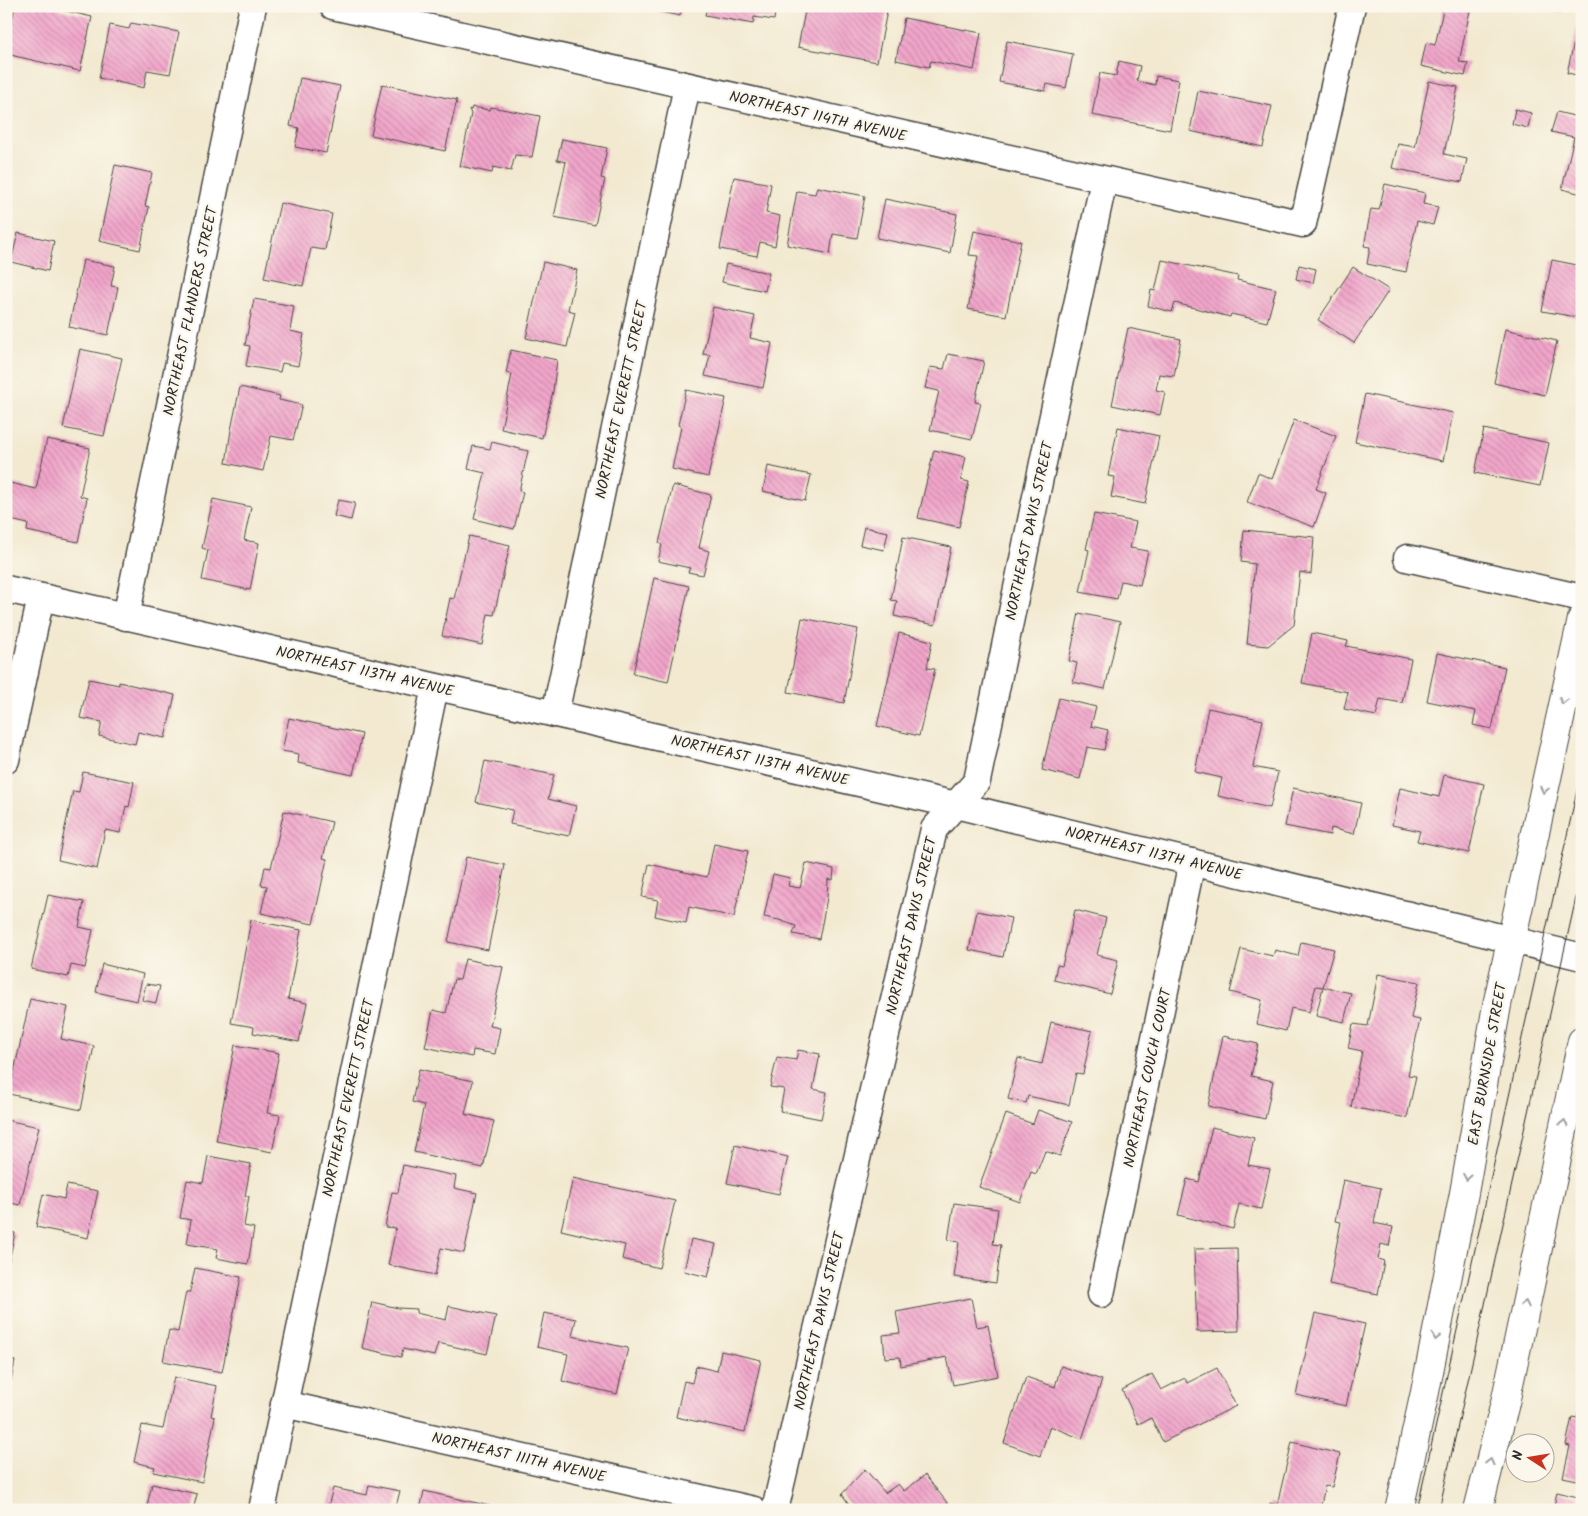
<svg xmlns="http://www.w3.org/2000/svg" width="1588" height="1516" viewBox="0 0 1588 1516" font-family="Kalam,sans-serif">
<defs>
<pattern id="building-back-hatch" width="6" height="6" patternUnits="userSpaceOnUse" patternTransform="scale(1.25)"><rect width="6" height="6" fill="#f2a6cb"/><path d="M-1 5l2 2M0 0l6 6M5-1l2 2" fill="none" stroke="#c487a5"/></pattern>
</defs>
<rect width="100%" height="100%" fill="#fbf7ec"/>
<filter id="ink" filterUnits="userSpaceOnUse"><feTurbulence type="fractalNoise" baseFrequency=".02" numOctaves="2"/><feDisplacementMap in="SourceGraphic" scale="10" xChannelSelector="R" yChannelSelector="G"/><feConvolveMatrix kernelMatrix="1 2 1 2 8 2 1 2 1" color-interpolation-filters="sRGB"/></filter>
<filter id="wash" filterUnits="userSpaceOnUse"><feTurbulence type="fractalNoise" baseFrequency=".0096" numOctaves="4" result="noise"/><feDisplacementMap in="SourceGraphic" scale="20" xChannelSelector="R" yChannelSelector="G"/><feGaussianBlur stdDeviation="1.12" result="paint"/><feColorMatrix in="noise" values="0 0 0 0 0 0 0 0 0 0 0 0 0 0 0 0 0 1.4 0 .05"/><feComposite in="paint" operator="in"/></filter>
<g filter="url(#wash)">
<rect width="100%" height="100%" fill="#f2e9d0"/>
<g id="blocks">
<g fill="url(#building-back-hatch)">
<path d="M15,6H45L92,17L80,71L6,54V47Z"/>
<path d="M633,6H682L680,16Z"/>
<path d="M707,6H776L774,20L754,17L753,24L705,15Z"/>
<path d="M806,6H888L877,62L798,47Z"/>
<path d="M1444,6H1471L1459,62L1468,63L1465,76L1421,66L1426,43L1435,45Z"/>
<path d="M1541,6H1563L1561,13L1540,8Z"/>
<path d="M1581,11H1582V76L1567,73Z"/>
<path d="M904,18L981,33L974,70L931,61L929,67L896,60Z"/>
<path d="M131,23L179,32L170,74L147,70L144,88L99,78L110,25L129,29Z"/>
<path d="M1007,41L1073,54L1066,88L1047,84L1045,91L999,82Z"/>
<path d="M1119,61L1140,66L1137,81L1155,85L1156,76L1179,80L1170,130L1092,115L1100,73L1116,76Z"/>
<path d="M300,78L340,86L326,153L295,147L299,128L290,126Z"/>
<path d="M1429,81L1458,87L1444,154L1467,159L1462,182L1392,168L1398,144L1415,147Z"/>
<path d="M382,84L457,100L445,151L371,135Z"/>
<path d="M1198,91L1272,106L1263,147L1190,131Z"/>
<path d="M472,107L490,110L491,107L540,116L532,157L515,155L511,171L493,167L492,173L460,166L471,114L469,109L471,110Z"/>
<path d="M1515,109L1531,113L1528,128L1512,124Z"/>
<path d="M1557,112L1582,118V194L1562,189L1574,137L1551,132Z"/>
<path d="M562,139L607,148L601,178L605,179L595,225L554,217L566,162L557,160Z"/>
<path d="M115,165L152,173L145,206L149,207L140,250L99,241Z"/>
<path d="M734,177L771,184L766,213L780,216L775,246L760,242L757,256L720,249Z"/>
<path d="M1385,184L1425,193L1423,204L1438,207L1433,225L1417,221L1406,272L1367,264L1370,247L1364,246L1371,209L1379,210Z"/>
<path d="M817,187L865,196L857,238L833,234L830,254L787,245L797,191L815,194Z"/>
<path d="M885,199L957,214L950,253L877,238Z"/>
<path d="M280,203L332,214L325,250L311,248L303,286L264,278Z"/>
<path d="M974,231L1021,241L1006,316L968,309L978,256L969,255Z"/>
<path d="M18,233L54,241L48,271L11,262Z"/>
<path d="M83,260L115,266L111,286L118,287L108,335L69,327Z"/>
<path d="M1162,260L1238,276L1237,280L1276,289L1267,322L1231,314L1230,317L1175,303L1172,312L1148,306L1151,290L1155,291Z"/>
<path d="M1552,260L1582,266V318L1542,311Z"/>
<path d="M543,262L577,270L568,310L575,312L567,347L526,338Z"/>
<path d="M726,264L769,273L765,291L722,282Z"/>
<path d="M1299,265L1316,269L1313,283L1296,279Z"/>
<path d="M1353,267L1389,290L1354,343L1318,320Z"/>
<path d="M254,299L294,306L290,331L304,334L298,366L282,363L280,372L246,366L250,346L245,345Z"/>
<path d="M713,307L755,316L750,338L772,343L763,388L705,376L710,355L703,354Z"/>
<path d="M1128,328L1181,339L1174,376L1159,374L1156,390L1165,392L1160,415L1112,405Z"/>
<path d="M1505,329L1557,341L1545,395L1494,383Z"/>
<path d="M80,349L122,358L104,436L63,428Z"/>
<path d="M511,350L557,360L553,391L542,438L501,429L512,374L506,373Z"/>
<path d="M948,354L984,361L975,402L981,403L972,439L930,430L939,391L925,388L930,367L944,369Z"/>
<path d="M240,387L280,396L279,400L302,405L293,440L271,436L263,471L226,463L231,430Z"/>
<path d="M686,390L726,398L708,477L672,469L681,427L678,425Z"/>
<path d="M1365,394L1453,413L1443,461L1355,442Z"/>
<path d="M1294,420L1336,436L1316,489L1326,493L1314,527L1247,502L1258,473L1272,479Z"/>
<path d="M1118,427L1159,436L1145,504L1111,497L1115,477L1108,476Z"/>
<path d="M1484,429L1549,443L1540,486L1475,473Z"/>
<path d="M47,439L90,448L80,496L87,498L78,542L27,531L28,524L6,519V482L36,489Z"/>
<path d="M492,442L528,451L519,491L523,492L514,529L474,519L485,473L468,469L473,446L490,449Z"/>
<path d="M934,450L966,457L961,480L969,482L959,527L918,518Z"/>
<path d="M768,466L811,475L805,501L763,491Z"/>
<path d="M673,485L711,495L699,548L709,551L703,575L688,572L690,568L658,561L662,545L659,543Z"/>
<path d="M213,499L251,507L244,540L259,543L250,590L202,580L208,550L202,548Z"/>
<path d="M338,500L355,503L351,520L334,516Z"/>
<path d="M1094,514L1136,522L1130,548L1148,551L1140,585L1121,581L1117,599L1080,592L1089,550L1086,549Z"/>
<path d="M864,527L888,532L884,550L860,545Z"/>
<path d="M1244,530L1314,537L1311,574L1300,572L1294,625L1268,646L1247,644L1255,564L1241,562Z"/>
<path d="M469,536L510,545L494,615L488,614L482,645L442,636L450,598L454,599Z"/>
<path d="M903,537L951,547L935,625L894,616L897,601L891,600Z"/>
<path d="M654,578L689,586L668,682L633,674Z"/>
<path d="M1079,613L1120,622L1105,689L1073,682L1077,663L1069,661Z"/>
<path d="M802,618L858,629L844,703L788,692Z"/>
<path d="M899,633L932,641L927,668L935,669L919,736L877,726Z"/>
<path d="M1312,633L1348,641L1346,646L1411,659L1402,703L1380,699L1376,716L1344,709L1348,692L1302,683Z"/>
<path d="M1437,653L1505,667L1492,729L1473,725L1476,711L1427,701Z"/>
<path d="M89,679L119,685V682L175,695L165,738L138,732L135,744L99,736L102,722L80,718Z"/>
<path d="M1059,698L1096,707L1091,726L1108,730L1104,750L1087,747L1080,779L1042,770Z"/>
<path d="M1208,708L1263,720L1253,767L1278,772L1270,808L1218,796L1222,778L1195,772Z"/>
<path d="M289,718L362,734L353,775L298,763L299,754L282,751Z"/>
<path d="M485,761L554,775L548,799L576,806L569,836L510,824L513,810L476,802Z"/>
<path d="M83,772L134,782L129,807L126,806L120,833L105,830L97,869L58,860L73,791L79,792Z"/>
<path d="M1444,775L1484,784L1469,853L1417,841L1420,831L1392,825L1400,788L1439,797Z"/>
<path d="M1293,788L1361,803L1354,834L1331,828L1330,835L1285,826Z"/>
<path d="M284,811L332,822L323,858L327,859L313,924L261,913L267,886L261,885L265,867L271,868Z"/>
<path d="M714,844L748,851L734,917L689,907L686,923L655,916L658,900L642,897L649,864L707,877Z"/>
<path d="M466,857L505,865L488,950L448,942Z"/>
<path d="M806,863L834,869L833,880L828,879L827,898L819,939L793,934L796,926L779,920L764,917L773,874L790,878L788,886L800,888Z"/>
<path d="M48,895L84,902L79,927L93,930L85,968L71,965L68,977L31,969Z"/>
<path d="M1075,910L1106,918L1097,955L1118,960L1110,994L1054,980L1057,965L1062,966Z"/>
<path d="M977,911L1011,918L1003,957L969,950Z"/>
<path d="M251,920L301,930L288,999L307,1003L299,1042L253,1033L254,1027L231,1023Z"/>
<path d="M1301,942L1334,949L1323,987L1351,993L1344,1022L1316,1016L1323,987L1316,986L1309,1012L1291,1008L1286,1031L1257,1024L1262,1000L1230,992L1241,949L1273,956L1275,950L1298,956Z"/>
<path d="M465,959L503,967L490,1026L500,1028L495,1054L473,1050L472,1057L425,1047L433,1010L446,1013L454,979L460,980Z"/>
<path d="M102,964L143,974L137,1001L96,992Z"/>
<path d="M1378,974L1419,982L1411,1018L1420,1020L1408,1075L1416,1076L1407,1118L1351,1107L1362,1051L1348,1048L1353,1024L1368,1026Z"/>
<path d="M146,984L160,986L156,1003L142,1000Z"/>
<path d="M30,999L68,1007L61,1039L94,1046L81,1110L9,1094Z"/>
<path d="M1051,1022L1092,1031L1083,1074L1076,1073L1069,1105L1028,1096L1026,1103L1008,1099L1018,1058L1042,1064Z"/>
<path d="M1223,1036L1258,1044L1251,1076L1273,1081L1265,1119L1208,1106Z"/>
<path d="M235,1045L279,1053L267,1113L280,1115L272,1152L216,1141Z"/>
<path d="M798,1050L820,1054L813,1089L827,1092L821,1119L780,1111L784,1089L770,1087L777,1057L796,1060Z"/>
<path d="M419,1069L473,1081L465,1114L494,1121L483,1168L414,1152L424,1105L412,1102Z"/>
<path d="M1038,1110L1072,1122L1060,1156L1045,1151L1036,1174L1031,1172L1020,1202L979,1187L1006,1114L1033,1124Z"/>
<path d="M6,1120L39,1127L20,1205L6,1202Z"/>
<path d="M1212,1127L1254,1138L1248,1165L1270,1169L1261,1209L1239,1204L1233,1229L1178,1215L1187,1179L1199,1182Z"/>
<path d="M735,1145L788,1157L779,1194L727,1183Z"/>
<path d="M208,1156L251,1164L245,1196H249L244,1226L254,1228L248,1264L216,1258L218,1249L187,1244L191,1220L180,1218L187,1180L203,1183Z"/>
<path d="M403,1165L456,1176L454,1188L477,1193L464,1253L441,1248L435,1275L388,1265L396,1228L385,1227L392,1192L398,1193Z"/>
<path d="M573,1178L675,1201L659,1268L622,1259L625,1245L561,1230Z"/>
<path d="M1343,1180L1381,1188L1374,1223L1393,1227L1389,1246L1381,1244L1378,1259L1384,1261L1378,1294L1329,1284L1341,1222L1335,1221Z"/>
<path d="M67,1185L98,1191L88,1238L36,1227L43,1194L64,1199Z"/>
<path d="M954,1203L998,1209L993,1244L1001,1245L996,1283L954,1277L959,1242L948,1240Z"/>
<path d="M6,1231L15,1233L7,1271H6Z"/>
<path d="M691,1239L716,1244L708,1277L684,1271Z"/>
<path d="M1237,1248L1239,1331L1197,1332L1194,1249Z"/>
<path d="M195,1268L241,1277L222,1372L163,1361L169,1330L178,1332L186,1292H190Z"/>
<path d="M971,1298L977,1327L988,1325L998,1376L953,1385L947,1357L901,1366L900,1357L885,1358L883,1335L900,1333L896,1312Z"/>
<path d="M372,1302L398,1308L417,1309L416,1313L446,1320L449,1306L496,1316L487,1354L438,1343L434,1356L403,1349L401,1357L362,1348Z"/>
<path d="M544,1313L576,1319L572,1336L628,1348L617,1394L562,1381L568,1354L537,1347Z"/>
<path d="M1315,1313L1365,1324L1346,1406L1296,1395Z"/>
<path d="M721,1351L761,1360L745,1432L676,1417L684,1381L692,1383L696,1366L717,1371Z"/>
<path d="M6,1359L15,1361L10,1385H6Z"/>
<path d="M1061,1366L1102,1380L1082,1439L1050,1426L1040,1456L1004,1443L1026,1377L1055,1387Z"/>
<path d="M1217,1368L1236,1406L1163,1442L1151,1418L1138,1424L1122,1390L1152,1374L1161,1390L1185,1378L1187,1383Z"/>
<path d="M174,1377L217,1386L211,1416L215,1417L202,1482L153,1472L155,1467L134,1462L142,1425L163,1429Z"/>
<path d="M1581,1400H1582V1481L1563,1477L1570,1446L1566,1445L1572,1417L1577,1418Z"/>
<path d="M1292,1442L1340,1454L1332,1487L1325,1486L1320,1510H1268L1270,1503L1277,1505Z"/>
<path d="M865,1469L885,1493L898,1484L904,1491L925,1475L949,1505L943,1510H853L842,1494Z"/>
<path d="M152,1484L197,1494L193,1510H146Z"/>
<path d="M369,1485L400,1491L395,1510H327L333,1488L367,1495Z"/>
<path d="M424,1491L490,1506L489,1510H420Z"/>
<path d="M1557,1492L1582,1498L1581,1510H1553Z"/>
</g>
</g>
</g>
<g filter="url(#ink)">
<use href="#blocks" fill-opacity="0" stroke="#494844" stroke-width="1"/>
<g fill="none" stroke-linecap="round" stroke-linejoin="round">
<g stroke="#494844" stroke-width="29">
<g id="street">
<path d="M333,6L1303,224L1352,6"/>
<path d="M1407,558L1582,598"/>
<path d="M6,589L956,805L1582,957"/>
<path d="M126,617L253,6"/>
<path d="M555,714L687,86"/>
<path d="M6,760L41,597"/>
<path d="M1101,1294L1192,862"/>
<path d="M284,1404L754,1510"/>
<path d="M262,1510L435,687"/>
<path d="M775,1510L934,829L977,781L1049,434L1104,180"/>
</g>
</g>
<g stroke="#494844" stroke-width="30">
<g id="secondary">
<path d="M1399,1510L1425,1392L1464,1193L1497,1005L1582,619"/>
<path d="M1478,1510L1505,1403L1582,1041"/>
</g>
</g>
<use href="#street" stroke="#fff" stroke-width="26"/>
<use href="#secondary" stroke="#fff" stroke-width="28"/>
<g stroke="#2b2b2b" stroke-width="1">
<path d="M1417,1510L1582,768"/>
<path d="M1439,1510L1582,871"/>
</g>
</g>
<defs><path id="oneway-chevron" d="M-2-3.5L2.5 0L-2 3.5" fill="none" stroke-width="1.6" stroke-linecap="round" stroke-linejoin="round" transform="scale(1.25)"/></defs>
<g stroke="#a0a0a0">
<use href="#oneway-chevron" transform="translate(1563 701) rotate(103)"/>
<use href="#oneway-chevron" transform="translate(1544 790) rotate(102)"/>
<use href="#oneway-chevron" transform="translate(1564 1123) rotate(-78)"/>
<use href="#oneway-chevron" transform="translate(1467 1177) rotate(100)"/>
<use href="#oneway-chevron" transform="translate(1525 1304) rotate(-78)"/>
<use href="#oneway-chevron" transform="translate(1436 1337) rotate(101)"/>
<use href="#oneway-chevron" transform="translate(1490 1462) rotate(-76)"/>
</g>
</g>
<g text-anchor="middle" stroke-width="5" stroke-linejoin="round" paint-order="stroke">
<g font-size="15" fill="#2b2b2b" stroke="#fbf7ec">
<text transform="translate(818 116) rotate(13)" y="5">NORTHEAST 114TH AVENUE</text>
<text transform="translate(190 311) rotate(-78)" y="5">NORTHEAST FLANDERS STREET</text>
<text transform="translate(621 400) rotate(-78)" y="5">NORTHEAST EVERETT STREET</text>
<text transform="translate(1029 531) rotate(-78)" y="5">NORTHEAST DAVIS STREET</text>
<text transform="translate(365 671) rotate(13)" y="5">NORTHEAST 113TH AVENUE</text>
<text transform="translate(760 760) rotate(13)" y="5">NORTHEAST 113TH AVENUE</text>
<text transform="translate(1154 853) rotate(14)" y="5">NORTHEAST 113TH AVENUE</text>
<text transform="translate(911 926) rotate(-77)" y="5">NORTHEAST DAVIS STREET</text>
<text transform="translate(1487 1064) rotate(-80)" y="5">EAST BURNSIDE STREET</text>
<text transform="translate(1147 1078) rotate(-78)" y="5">NORTHEAST COUCH COURT</text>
<text transform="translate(348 1098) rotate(-78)" y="5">NORTHEAST EVERETT STREET</text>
<text transform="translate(819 1321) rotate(-77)" y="5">NORTHEAST DAVIS STREET</text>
<text transform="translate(519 1457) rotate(13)" y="5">NORTHEAST 111TH AVENUE</text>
</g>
</g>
<rect width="1588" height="1516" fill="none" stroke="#fbf7ec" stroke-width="25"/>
<g transform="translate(1530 1458) rotate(282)"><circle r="24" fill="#fbf7ec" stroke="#a8a59f"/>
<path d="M0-4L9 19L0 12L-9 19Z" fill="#c8321e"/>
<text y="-8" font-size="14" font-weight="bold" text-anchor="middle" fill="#2b2b2b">N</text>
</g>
</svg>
